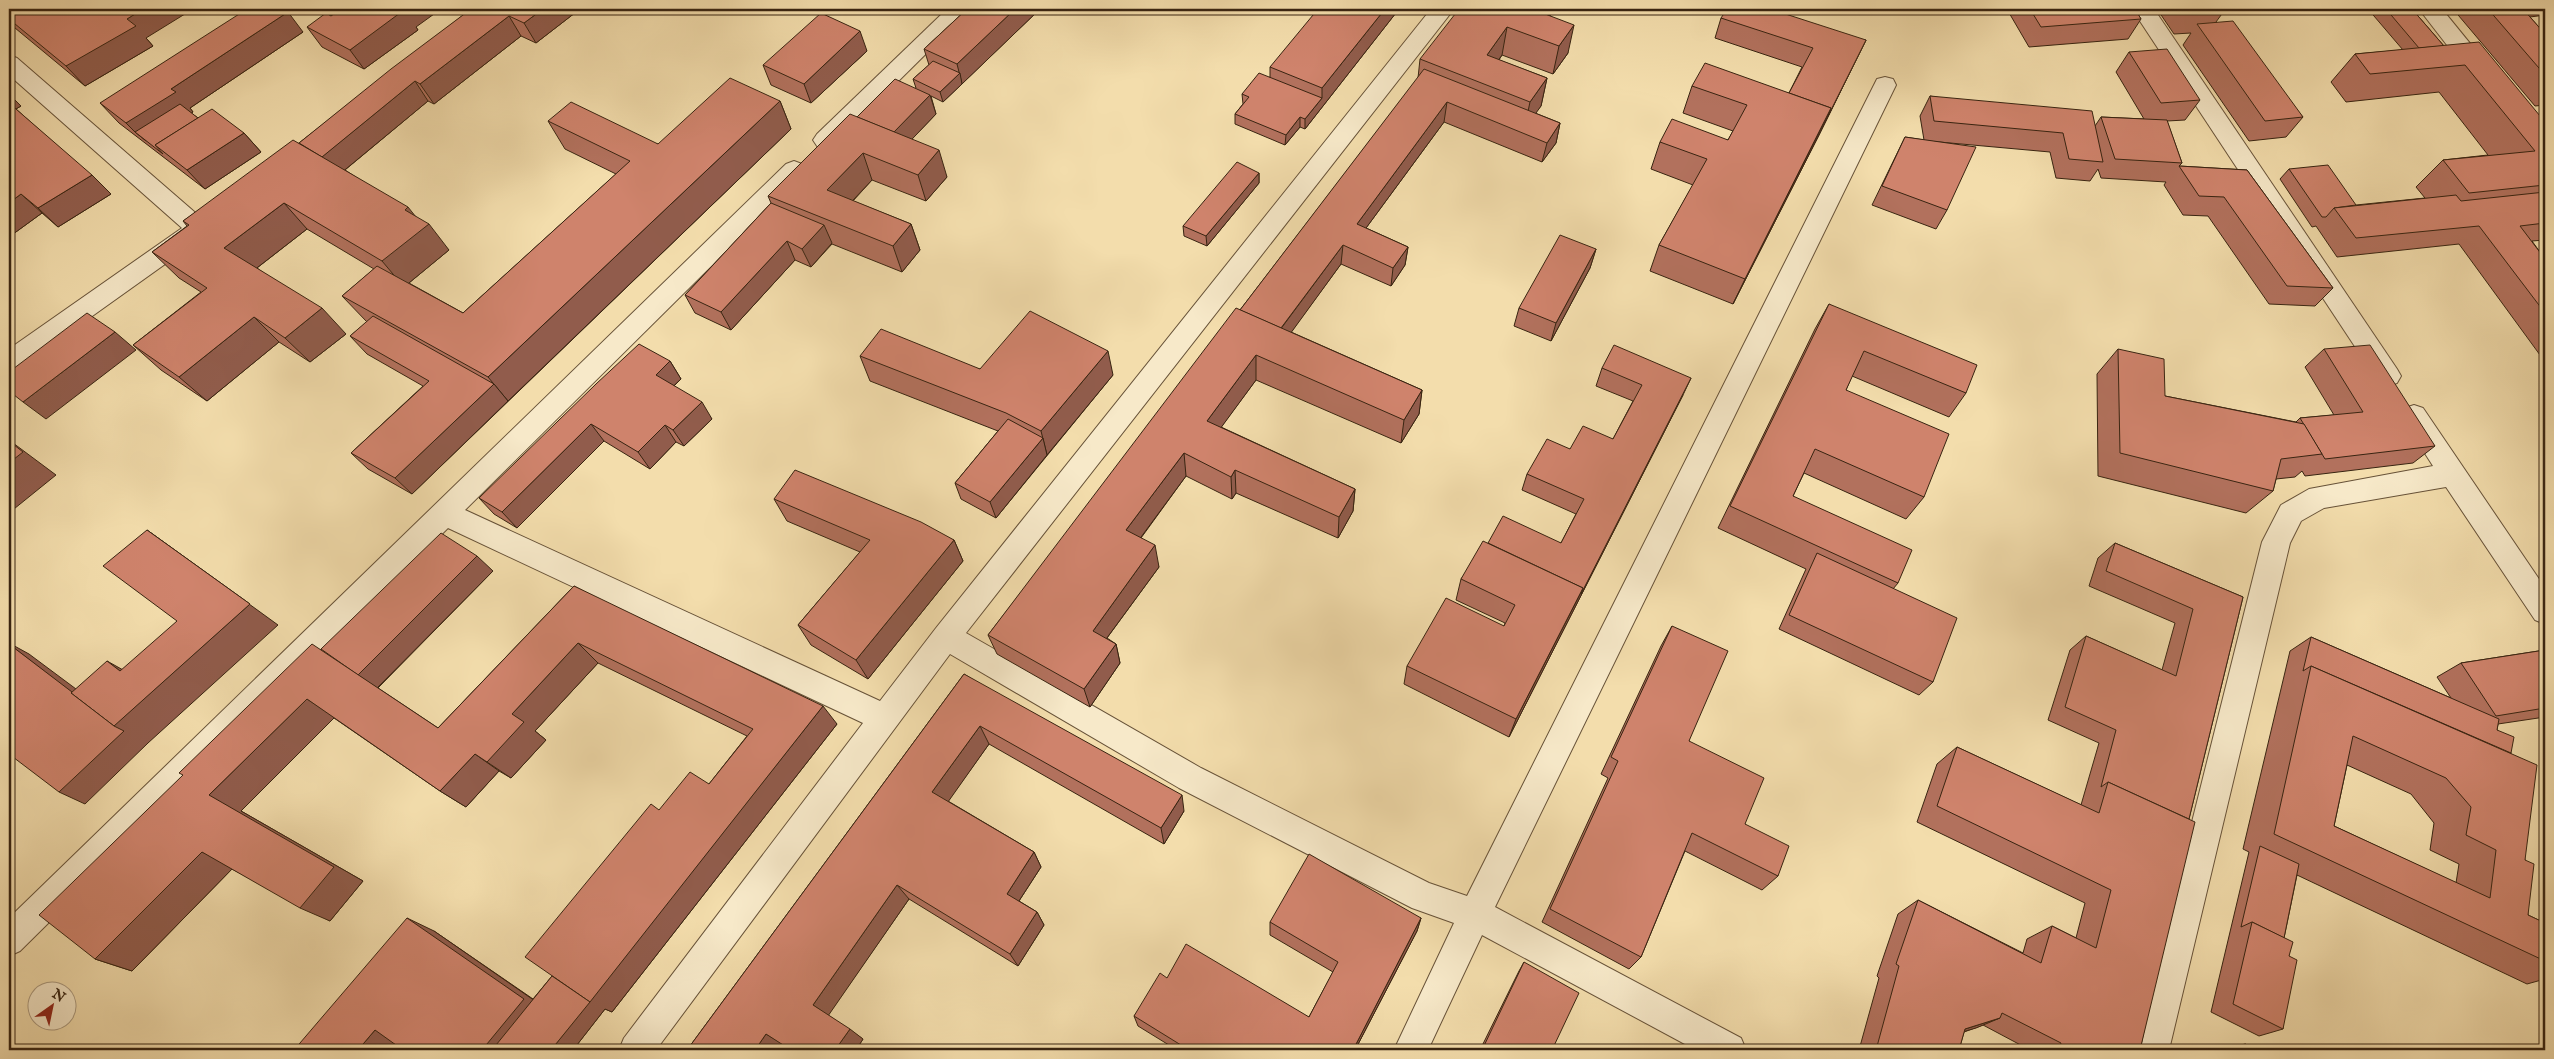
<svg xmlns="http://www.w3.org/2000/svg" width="2554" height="1059" viewBox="0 0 2554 1059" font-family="'IM FELL English',serif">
<rect width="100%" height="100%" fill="#f3ddac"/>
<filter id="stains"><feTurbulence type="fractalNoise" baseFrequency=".004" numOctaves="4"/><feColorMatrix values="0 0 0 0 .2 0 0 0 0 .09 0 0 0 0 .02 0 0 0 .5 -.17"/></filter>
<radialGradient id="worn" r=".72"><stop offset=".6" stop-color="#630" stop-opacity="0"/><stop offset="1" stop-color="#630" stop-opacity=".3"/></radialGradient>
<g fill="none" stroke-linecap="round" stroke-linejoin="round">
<g stroke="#675238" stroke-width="2">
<g id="minor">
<path d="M947,9H971L833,146L825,148L817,146L813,140L817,134Z"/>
<path d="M1431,9H1454L966,633L1201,768L1429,883L1467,896L1874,85L1877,79L1885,77L1893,79L1896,85L1495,907L1741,1038L1746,1050H1696L1482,935L1428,1050H1394L1454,923L1412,908L1179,788L950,654L656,1050H619L624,1038L863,723L448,528L20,951L9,956V918L786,164L794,161L802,164L806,170L802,176L465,510L880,701L936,628Z"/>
<path d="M2132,9H2154L2397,369L2401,376L2397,383L2388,386L2379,383Z"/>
<path d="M2419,9H2442L2490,68L2493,74L2490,80L2482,82L2474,80Z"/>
<path d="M9,55L17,58L206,222L210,228L206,234L199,237L196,242L18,369L9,372V349L182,228L9,75Z"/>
<path d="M2414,405L2423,408L2545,588V624L2535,620L2446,487L2324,508L2301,521L2290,543L2169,1050H2135L2262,542L2281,505L2309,489L2433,466L2401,416L2405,408Z"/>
</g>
</g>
<use href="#minor" fill="#f7e9c9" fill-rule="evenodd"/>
</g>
<g fill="#b2715d" stroke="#382411" fill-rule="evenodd">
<path d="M9,9L96,11L146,38L153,46L85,86L9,23Z"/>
<path d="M471,9H580L536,43L521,36L434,104L428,101L345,170L415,216L449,250L409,283L463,313L616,174L565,149L548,121L658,144L780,101L791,129L412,494L368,469L351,453L423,386L367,354L350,336L367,322L342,296L374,269L307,229L257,268L346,334L310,362L279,342L207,401L161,370L133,345L201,292L179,278L152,252L187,226L183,221L299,143Z"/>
<path d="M967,9H1040L943,102L931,96L936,114L912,139L947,177L926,201L872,180L853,201L911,224L920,250L902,272L832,244L811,267L795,260L731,330L695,313L685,295L771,203L768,196L857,117L916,88L913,79L929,65L924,49Z"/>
<path d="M1399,9L1305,129L1300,127L1285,145L1235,124V114L1243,104L1242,94L1270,77V67Z"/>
<path d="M2010,9H2135L2141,19L2128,39L2029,47L2008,11Z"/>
<path d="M2157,9H2222L2224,11L2216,22L2303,117L2286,137L2249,141L2183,45L2191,33L2174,34Z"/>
<path d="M2368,9H2412L2444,46L2545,122V240L2532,241L2545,259V354L2540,355L2459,244L2337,257L2316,226L2312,227L2280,179L2289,169L2356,205L2425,198L2416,187L2443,160L2488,155L2439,92L2346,102L2331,82L2355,54L2403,50Z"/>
<path d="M2453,9H2545V15L2530,17L2545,34V105L2535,106Z"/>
<path d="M1554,10L1550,15L1568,53L1553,74L1502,55L1499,60L1547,78L1541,106L1535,113L1560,123L1556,143L1542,162L1444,122L1366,228L1408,247L1405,265L1391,286L1341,264L1291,332L1422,390L1419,414L1401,443L1256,380L1221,427L1355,489L1353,511L1338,538L1236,493L1232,499L1186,476L1141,538L1159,567L1107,638L1116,644L1120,663L1090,707L997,654L988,635L1240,310L1418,78L1420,59Z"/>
<path d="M331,16L416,27L418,30L364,69L322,47L307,27Z"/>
<path d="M1721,18L1866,40L1819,135L1733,304L1650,271L1659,245L1693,185L1651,169L1660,142L1728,140L1733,131L1683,113L1692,86L1789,93L1802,67L1715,38Z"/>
<path d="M303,32L190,108L193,112L191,113L198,118L244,133L261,152L205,189L119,123L100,103Z"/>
<path d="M867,51L811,103L771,85L763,65Z"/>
<path d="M2129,52L2200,100L2185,120L2167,121L2182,163L2179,166L2247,170L2333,288L2315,306L2269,304L2208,216L2183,215L2164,185L2166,182L2101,178L2098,169L2090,181L2056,178L2050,152L1928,141L1947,210L1936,229L1872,205L1905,137L1924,140L1920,116L1930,96L2095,126L2101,117L2144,119L2116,72Z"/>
<path d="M9,94L21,106L16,109L111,194L58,227L42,213L9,237Z"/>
<path d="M1259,173V183L1207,246L1184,236L1183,226Z"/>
<path d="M1596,249L1590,268L1551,341L1514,326L1519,308Z"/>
<path d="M1829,304L1966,393L1949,417L1852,376L1846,390L1924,497L1906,519L1804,473L1793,496L1898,583L1893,589L1933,682L1919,695L1779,629L1806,569L1718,528L1815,329Z"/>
<path d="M2118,349L2165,396L2296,422L2300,418L2334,415L2305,367L2324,349L2435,446L2413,463L2305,476L2302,471L2295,477L2276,479L2273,491L2246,513L2098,476L2097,374Z"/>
<path d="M860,356L980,369L1113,375L996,518L961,499L955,483L998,431L870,381Z"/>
<path d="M670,361L681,379L674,386L712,419L684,446L676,442L650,469L604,441L517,528L494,514L479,498Z"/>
<path d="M1602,368L1683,395L1509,737L1404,684L1407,666L1504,626L1505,623L1456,600L1461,579L1488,543H1561L1576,514L1522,490L1527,474L1570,449L1613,439L1633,401L1596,386Z"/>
<path d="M774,499L954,540L963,561L868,679L811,645L798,625L860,552L787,521Z"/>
<path d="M2115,543L2243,597L2189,819L2140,1050H2030L1983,1025L1964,1032L1959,1050H1859L1879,978L1877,976L1898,914L1918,900L2023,953L2027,939L2052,926L2076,938L2085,903L1917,822L1937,764L1957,747L2081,805L2099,743L2048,720L2070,650L2086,636L2162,670L2175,623L2089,586L2098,558Z"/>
<path d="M493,571L378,688L438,728L574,586L837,724L612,1012L605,1009L573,1050H403L398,1047L396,1050H294L434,931L533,999L552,976L659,810L709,784L747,736L598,663L535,731L546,740L511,778L499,771L466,807L440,791L334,718L241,811L363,881L330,921L232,869L132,971L95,959L321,649Z"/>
<path d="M1672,626L1689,741L1745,824L1778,876L1762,890L1685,851L1641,957L1629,969L1542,922L1608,778L1601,774L1661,646Z"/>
<path d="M2311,637L2451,698L2437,677L2461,663L2545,650V717L2498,724L2497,730L2511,753L2525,860L2528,915L2545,923V979L2527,984L2297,875L2284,938L2289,956L2283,1029L2259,1036L2211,1012L2249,852L2243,849L2290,651ZM2347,765L2411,794L2434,823L2430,850L2459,864L2456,883L2334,826Z"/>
<path d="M964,674L1184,811L1164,844L989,744L948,801L1034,852L1041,867L1019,901L1037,912L1044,925L1018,966L909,899L828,1015L863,1039L856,1050H791L782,1045L778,1050H687Z"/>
<path d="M1421,918L1417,931L1355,1050H1177L1138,1026L1134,1016L1167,978L1309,1017L1333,972L1270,935V922Z"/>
<path d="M1524,962L1552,1050H1480L1519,971Z"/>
<path d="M2245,1044L2258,1050H2223Z"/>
</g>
<g fill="#915c4c" stroke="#382411">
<path d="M143,9H193L146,38L153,46L85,86L66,66L127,19Z"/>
<path d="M402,9H441L416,27L418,30L364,69L350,50Z"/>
<path d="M543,9H580L536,43L524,23Z"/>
<path d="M1015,9H1040L962,84L957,64Z"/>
<path d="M1385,9H1399L1305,129V119L1322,98V88Z"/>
<path d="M1544,9H1554L1534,37L1537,19Z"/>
<path d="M288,12L303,32L190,108L193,112L146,141L135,132L126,123L171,89Z"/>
<path d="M509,16L521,36L434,104L420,84Z"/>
<path d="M1574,25L1568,53L1553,74L1559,46Z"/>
<path d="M1507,27L1502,55L1482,83L1487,55Z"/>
<path d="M860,31L867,51L811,103L804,84Z"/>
<path d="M1866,40L1819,135L1733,304L1745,279Z"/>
<path d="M960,73L962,84L943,102L940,92Z"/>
<path d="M1547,78L1541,106L1524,130L1530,102Z"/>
<path d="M415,81L428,101L335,178L319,159Z"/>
<path d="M9,94L21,106L9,113Z"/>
<path d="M930,95L936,114L895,157L888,138Z"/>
<path d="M780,101L791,129L508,401L488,377Z"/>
<path d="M1447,102L1444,122L1355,243L1357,224Z"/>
<path d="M1300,117V127L1285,145L1286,135Z"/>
<path d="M1560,123L1556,143L1542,162L1547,143Z"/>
<path d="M244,133L261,152L205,189L187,170Z"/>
<path d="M939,150L947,177L926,201L918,175Z"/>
<path d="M863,153L872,180L837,217L827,190Z"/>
<path d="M1259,173V183L1207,246L1206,236Z"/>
<path d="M92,175L111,194L58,227L38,208Z"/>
<path d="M21,194L42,213L9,237V203Z"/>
<path d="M284,203L307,229L249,274L224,248Z"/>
<path d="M408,207L424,227L429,224L449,250L404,287L382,261L405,210Z"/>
<path d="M911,224L920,250L902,272L893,246Z"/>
<path d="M824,225L832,243L811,267L802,249Z"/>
<path d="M787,241L795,260L731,330L721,312Z"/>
<path d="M1343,245L1341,264L1277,352V334Z"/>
<path d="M1408,247L1405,265L1391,286L1393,268Z"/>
<path d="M1596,249L1590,268L1551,341L1556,323Z"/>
<path d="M322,308L346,334L310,362L285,338Z"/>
<path d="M254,317L279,342L207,401L179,377Z"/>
<path d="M115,332L136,350L46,419L23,402Z"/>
<path d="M1108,351L1113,375L1047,455L1041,431Z"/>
<path d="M1256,355V380L1209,444L1207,421Z"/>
<path d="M670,361L681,379L667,392L656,375Z"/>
<path d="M1691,378L1683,395L1509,737L1516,719Z"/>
<path d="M494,384L508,401L412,494L395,478Z"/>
<path d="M1422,390L1419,414L1401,443L1404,420Z"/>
<path d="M702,402L712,419L684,446L673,430Z"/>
<path d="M591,424L604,441L517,528L502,512Z"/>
<path d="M665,425L676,442L650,469L638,452Z"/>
<path d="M1043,438L1047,455L996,518L990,502Z"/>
<path d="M9,440L56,475L9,513Z"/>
<path d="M1184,453L1186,476L1130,552L1126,530Z"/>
<path d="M1235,470L1236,493L1232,499L1231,477Z"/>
<path d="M1355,489L1353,511L1338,538L1339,517Z"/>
<path d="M147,530L278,625L148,743L85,804L59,792L114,726L9,644V643L29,654L119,721L250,604Z"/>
<path d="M954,540L963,561L868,679L856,660Z"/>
<path d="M1155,545L1159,567L1098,650L1093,631Z"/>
<path d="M477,556L493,571L377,688L358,675Z"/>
<path d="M578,643L598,663L535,731L546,740L511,778L487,762L512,714Z"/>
<path d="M1116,644L1120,663L1090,707L1084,689Z"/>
<path d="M107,661L141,680L120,671Z"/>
<path d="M307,699L335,717L241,811L363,881L330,921L300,908L209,795Z"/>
<path d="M823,706L837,724L612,1012L605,1009L573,1050H551Z"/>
<path d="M980,726L989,744L943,809L932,792Z"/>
<path d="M475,754L499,771L466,807L440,791Z"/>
<path d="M1182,795L1184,811L1164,844L1161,828Z"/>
<path d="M202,852L235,866L132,971L95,959Z"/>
<path d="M1034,852L1041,867L1015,907L1007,894Z"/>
<path d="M897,885L909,899L828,1016L813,1005Z"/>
<path d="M1037,912L1044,925L1018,966L1010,954Z"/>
<path d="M407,918L434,931L548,1010L516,1050H482Z"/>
<path d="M1421,918L1417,931L1355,1050H1353Z"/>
<path d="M2000,1018L1976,1028L1942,1038L1965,1029Z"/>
<path d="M850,1029L863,1039L856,1050H835Z"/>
<path d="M375,1030L404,1040L396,1050H358Z"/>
<path d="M766,1034L783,1044L778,1050H755Z"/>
</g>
<g fill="#cf836c" stroke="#382411" fill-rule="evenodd">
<path d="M9,9H93L96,11L99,9H143L127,19L136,26L66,66L9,19Z"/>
<path d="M247,9H283L288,12L171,89L176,92L126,123L100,103Z"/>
<path d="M341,9H403L404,10L350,50L307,27L326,13L331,16Z"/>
<path d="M471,9H543L524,23L509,16L420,84L415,81L322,157L299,143L391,69Z"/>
<path d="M967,9H1015L957,64L924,49Z"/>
<path d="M1318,9H1385L1322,88L1270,67Z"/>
<path d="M1459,9H1532L1574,25L1559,46L1507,27L1487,55L1547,78L1530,102L1420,59Z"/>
<path d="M1532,9H1544L1542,12Z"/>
<path d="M1727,9H1770L1866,40L1828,116L1831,108L1789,93L1813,48L1721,18Z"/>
<path d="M2030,9H2135L2141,19L2041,27Z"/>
<path d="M2184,9H2222L2224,11L2188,14Z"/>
<path d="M2386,9H2412L2444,46L2419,48Z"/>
<path d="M2488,9H2523L2545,34V75Z"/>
<path d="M821,13L860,31L804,84L763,65Z"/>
<path d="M2233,21L2303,117L2265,121L2197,24Z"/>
<path d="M2479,42L2545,122V185L2469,193L2443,160L2535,151L2465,65L2370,74L2355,54Z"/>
<path d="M2167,49L2200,100L2161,103L2129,52Z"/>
<path d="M933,61L960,73L940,92L913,79Z"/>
<path d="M1705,63L1831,108L1745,279L1659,245L1707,159L1660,142L1672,119L1728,140L1747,105L1692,86Z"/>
<path d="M1424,69L1560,123L1547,143L1447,102L1357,224L1408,247L1393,268L1343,245L1281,328L1240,310Z"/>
<path d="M1259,73L1322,98L1305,119L1300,117L1286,135L1235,114L1249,97L1242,94Z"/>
<path d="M730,78L780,101L488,377L342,296L377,266L463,313L630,161L548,121L571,102L658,144Z"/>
<path d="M895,79L930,95L894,132L857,117Z"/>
<path d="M1930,96L2092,111L2103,162L2069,159L2063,133L1934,121Z"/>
<path d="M9,103L92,175L38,208L21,194L9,203Z"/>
<path d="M180,104L198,118L155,145L163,154L135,132Z"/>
<path d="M212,109L244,133L187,170L155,145Z"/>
<path d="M850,114L939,150L918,175L863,153L827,190L911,224L893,246L768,196Z"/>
<path d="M2101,117L2167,120L2182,163L2115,159Z"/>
<path d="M1905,137L1976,147L1947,210L1882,186Z"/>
<path d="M293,140L408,207L405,210L429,224L382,261L284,203L224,248L322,308L285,338L254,317L179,377L133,345L207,288L152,252L189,225L183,221Z"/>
<path d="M1237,162L1259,173L1206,236L1183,226Z"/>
<path d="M2328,165L2356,205L2334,208L2326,217H2322L2289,169Z"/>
<path d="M2179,166L2247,170L2333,288L2287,286L2224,197L2199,196Z"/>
<path d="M2545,192V223L2520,226L2545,259V313L2479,226L2356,238L2334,208L2456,195L2461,201Z"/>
<path d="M771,203L824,225L802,249L787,241L721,312L685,295Z"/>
<path d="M1560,235L1596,249L1556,323L1519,308Z"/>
<path d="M1829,304L1977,365L1966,393L1864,351L1846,390L1949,434L1924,497L1815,449L1793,496L1912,550L1898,583L1730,506Z"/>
<path d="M1236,308L1422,390L1404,420L1256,355L1207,421L1355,489L1339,517L1235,470L1231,477L1184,453L1126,530L1155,545L1093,631L1116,644L1084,689L988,635Z"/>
<path d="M1030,311L1108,351L1041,431L1006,413L860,356L881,329L980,369Z"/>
<path d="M87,313L115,332L23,402L9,391V372Z"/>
<path d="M373,316L494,384L395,478L351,453L429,381L350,336Z"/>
<path d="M639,344L670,361L656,375L702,402L673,430L665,425L638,452L591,424L502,512L479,498L596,384Z"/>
<path d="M1614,345L1691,378L1581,594L1583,588L1488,543L1503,516L1561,543L1584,499L1527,474L1547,439L1570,449L1583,426L1613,439L1642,385L1602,368Z"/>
<path d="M2370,345L2435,446L2325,459L2300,418L2363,412L2324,349Z"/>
<path d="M2118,349L2164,359L2165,396L2304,424L2322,454L2281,459L2273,491L2120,453Z"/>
<path d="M1008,419L1043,438L990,502L955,483Z"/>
<path d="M9,441L23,452L9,463Z"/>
<path d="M795,470L921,522L954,540L856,660L798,625L870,540L774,499Z"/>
<path d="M147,530L250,604L114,726L71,693L107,661L120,671L177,621L103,566Z"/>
<path d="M441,533L477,556L358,675L321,649Z"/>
<path d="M1483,541L1583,588L1516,719L1407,666L1446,598L1504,626L1515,605L1461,579Z"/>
<path d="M2115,543L2243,597L2189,819L2108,782L2101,787L2116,730L2065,707L2086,636L2176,676L2193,609L2106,571Z"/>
<path d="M1817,553L1957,618L1933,682L1789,615Z"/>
<path d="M574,586L823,706L590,1002L525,957L651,804L659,810L690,772L709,784L753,729L578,643L512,714L524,722L487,762L475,754L440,791L307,699L209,795L334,867L300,908L202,852L95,959L39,915L183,775L179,773L312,644L438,728Z"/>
<path d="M1672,626L1728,651L1689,741L1764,778L1745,824L1789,846L1778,876L1692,833L1641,957L1550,909L1618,761L1611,757Z"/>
<path d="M2311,637L2499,719L2497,730L2514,737L2511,753L2311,666L2303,671Z"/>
<path d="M9,644L72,692L71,693L114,726L124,731L59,792L9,754Z"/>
<path d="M2545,650V708L2496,716L2461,663Z"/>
<path d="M2311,666L2537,765L2525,860L2534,864L2528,915L2545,923V961L2274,834ZM2353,736L2446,778L2471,807L2466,835L2496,850L2490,898L2334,826Z"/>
<path d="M964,674L1182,795L1161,828L980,726L932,792L1034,852L1007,894L1037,912L1010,954L897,885L813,1005L850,1029L835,1050H791L766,1034L755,1050H687Z"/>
<path d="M1957,747L2099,813L2108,782L2195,822L2140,1050H2059L2061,1043L2002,1013L2000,1018L1965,1029L1959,1050H1876L1899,966L1896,964L1918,900L2041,963L2052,926L2096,948L2111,890L1937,806Z"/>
<path d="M2260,846L2299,864L2284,938L2252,922L2241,927Z"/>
<path d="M1309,854L1421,918L1353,1050H1189L1134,1016L1160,973L1167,978L1186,944L1309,1017L1338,962L1270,922Z"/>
<path d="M407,918L524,999L482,1050H403L375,1030L358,1050H294Z"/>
<path d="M2252,922L2293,942L2289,956L2297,960L2283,1029L2233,1004Z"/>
<path d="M1524,962L1579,993L1552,1050H1482Z"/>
<path d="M552,976L590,1002L551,1050H492Z"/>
<path d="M2245,1044L2258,1050H2243Z"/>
</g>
<rect width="2554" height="1059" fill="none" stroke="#f3ddac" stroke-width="30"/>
<rect x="10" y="10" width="2534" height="1039" fill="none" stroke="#382411" stroke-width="2.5"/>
<rect x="15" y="15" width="2524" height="1029" fill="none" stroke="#382411"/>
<g transform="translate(52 1006) rotate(33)"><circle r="24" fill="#f7e9c9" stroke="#ab9a7f"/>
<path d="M0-4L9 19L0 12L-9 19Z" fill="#8f2418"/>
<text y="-8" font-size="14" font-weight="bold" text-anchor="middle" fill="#382411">N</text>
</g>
<rect width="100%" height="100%" filter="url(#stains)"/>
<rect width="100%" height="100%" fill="url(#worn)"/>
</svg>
